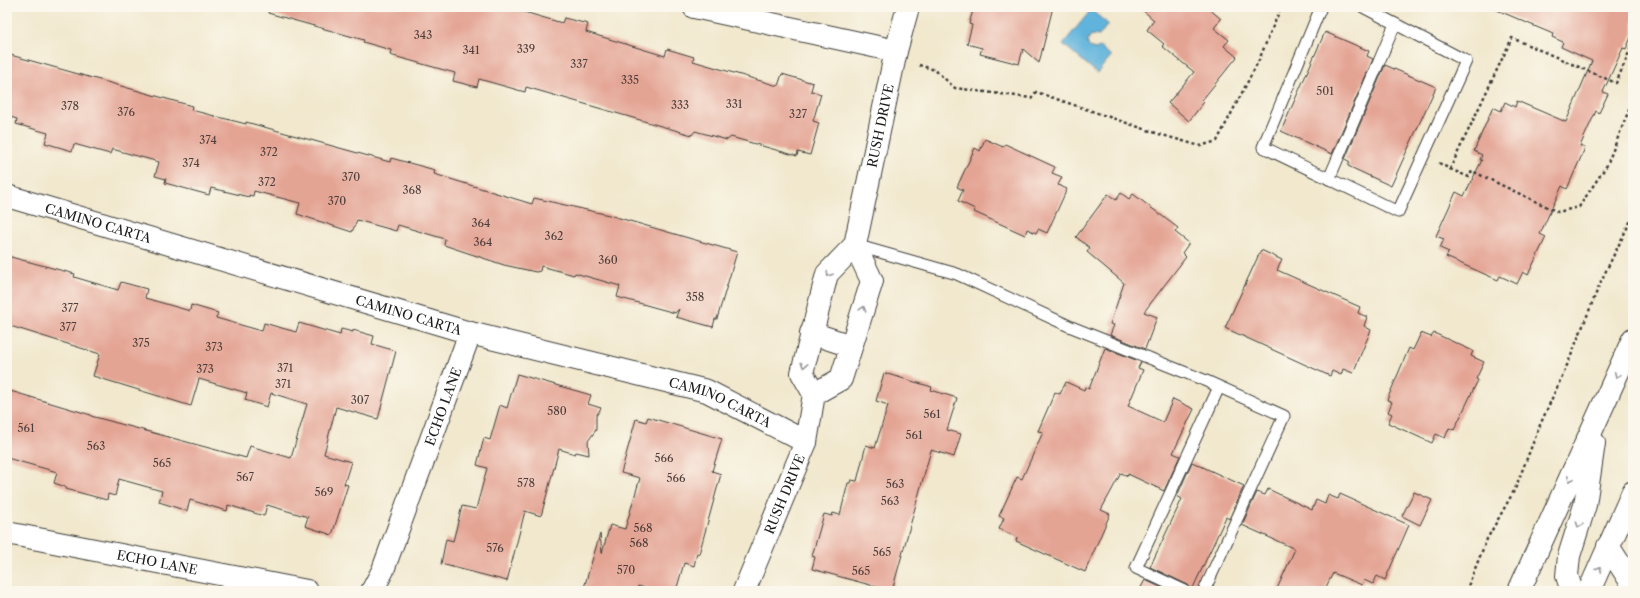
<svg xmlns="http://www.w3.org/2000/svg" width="1640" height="598" viewBox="0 0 1640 598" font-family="'Libre Caslon Text',serif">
<rect width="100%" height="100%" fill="#fbf7ec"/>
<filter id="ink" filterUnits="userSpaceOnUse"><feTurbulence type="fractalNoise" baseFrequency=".025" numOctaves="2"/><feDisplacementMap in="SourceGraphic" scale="8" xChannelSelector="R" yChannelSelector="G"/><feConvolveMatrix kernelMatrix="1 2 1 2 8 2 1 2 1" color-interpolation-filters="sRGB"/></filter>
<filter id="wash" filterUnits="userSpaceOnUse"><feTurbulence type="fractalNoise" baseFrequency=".012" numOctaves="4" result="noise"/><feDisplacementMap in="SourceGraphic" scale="16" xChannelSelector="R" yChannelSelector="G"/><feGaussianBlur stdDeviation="0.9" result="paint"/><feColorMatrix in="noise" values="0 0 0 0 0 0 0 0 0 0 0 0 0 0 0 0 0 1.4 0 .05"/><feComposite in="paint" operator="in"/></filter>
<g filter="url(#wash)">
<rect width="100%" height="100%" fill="#f1e8ce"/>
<path fill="#60b4dc" stroke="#3e687c" d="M1091,10L1108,24L1099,36L1091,35L1087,41L1089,47L1095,49L1100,47L1111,56L1097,73L1063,44Z"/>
<g id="blocks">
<g fill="#e4a494">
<path d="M269,7H507L562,23L564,18L588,24L586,32L665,56L667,49L694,57L693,61L778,86L782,74L813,83L811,91L821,94L813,121L819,123L810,155L798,152L797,156L731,137L727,140L695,131L692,135L526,87L525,92L479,79L477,87L453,81L455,73L390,55L391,50L363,42L364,40L268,13Z"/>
<path d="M974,7H1053L1039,63L1023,49L1019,64L980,54L982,48L967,44L972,25L969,24Z"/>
<path d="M1139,7H1207L1221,19L1214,28L1229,40L1224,46L1237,57L1202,100L1204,102L1189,121L1168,103L1194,72L1162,46L1164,44L1147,30L1154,20Z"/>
<path d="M1490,7H1633V33L1626,49L1623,48L1603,92L1608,94L1599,113L1596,111L1580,146L1585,148L1567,189L1562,186L1545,223L1540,234L1546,237L1528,275L1523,272L1517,284L1500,276L1498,280L1446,257L1449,252L1440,248L1444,239L1436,236L1456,192L1464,196L1482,160H1480L1482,155L1474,151L1493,107L1501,111L1505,102L1515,107L1517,101L1566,122L1592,61L1561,47L1563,42L1552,37L1553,34Z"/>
<path d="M1325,32L1369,51L1367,56L1373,59L1332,154L1281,131Z"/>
<path d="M7,54L192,106L191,110L246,124V122L390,162L391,158L435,170L434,174L532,204L534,198L609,215L737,252L717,319H715L713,327L676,317L679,309L675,313L617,297L620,286L575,273L574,275L541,266L540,271L536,272L504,265L444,245L445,239L398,225L396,231L357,220L352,232L297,214L300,203L254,191L253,196L249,195V197L211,188L209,195L165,183L166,179L155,176L159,162L112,149L110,154L74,144L72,151L45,143L48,133L16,124L17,119L7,116Z"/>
<path d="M1385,65L1436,87L1391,186L1348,166L1350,162L1345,159Z"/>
<path d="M985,139L1003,147L1005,144L1055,167L1052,173L1062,177L1058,185L1067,189L1047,233L1038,229L1036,233L1027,229L1025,235L974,212L975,209L958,201L963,190L957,187L975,148L980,151Z"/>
<path d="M1121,193L1129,199L1133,194L1178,228L1175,232L1189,243L1182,253L1186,257L1144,312L1157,317L1145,349L1110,335L1114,325L1110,324L1124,283L1087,252L1090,248L1076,237L1108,194L1116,200Z"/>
<path d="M1261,250L1282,260L1277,270L1360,307L1358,313L1367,317L1364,326L1371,330L1353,373L1343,369L1341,375L1332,371L1330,376L1225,328Z"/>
<path d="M7,256L75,274L74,277L118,290L121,282L147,289L145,298L190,311L191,305L218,313L216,318L262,331L264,323L296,332L299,323L340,335L341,329L353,332V330L374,336L372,344L396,351L378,419L336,407L324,454L351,462L344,484L348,485L332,535L305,526L308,517L267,505L264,516L228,505L227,511L190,500L187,511L159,502L162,491L119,479L115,496L108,494L107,500L66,489V487L54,483L57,472L7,458V390L91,415V416L246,458L250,446L291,458L307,404L271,393L267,407L245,400L247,393L199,379L191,406L93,376L100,354L7,325Z"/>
<path d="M1421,333L1431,337L1434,333L1473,351L1471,356L1484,362L1476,379L1478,380L1454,430L1449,428L1445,438L1436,434L1432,443L1388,423L1392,414L1388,412L1392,402L1387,400L1409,348L1413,350Z"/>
<path d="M1105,348L1141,362L1138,368L1143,370L1128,406L1163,422L1173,399L1194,409L1173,453L1180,456L1164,491L1128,474V476L1121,473L1101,510L1110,514L1085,572L1016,541L1017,537L999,529L1004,518L999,516L1017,477L1022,479L1043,432L1038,431L1055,392L1060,394L1066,382L1084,390L1085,387L1089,389Z"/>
<path d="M884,373L932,387L931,390L957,398L947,430L961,434L954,457L931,450L892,591L812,569L815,557L812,556L824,514L832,516L833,513L840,515L848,483H850L851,480L857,481L866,445L875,448L888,405L876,401Z"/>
<path d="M517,374L591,395L588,404L601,408L596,416V430L588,441L589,455L576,452L575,454L559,449L541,516L525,511L507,581L441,564L446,539L453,541L462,506L476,509L487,468L477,465L484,438L490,440L500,405L507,408Z"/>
<path d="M648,417L722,439L712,471L721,474L699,554L697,553L694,566L684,563L676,591H656L638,586L636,591H583L600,534L602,553L610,525L625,529L640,478L621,473L636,419L646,422Z"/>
<path d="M1192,462L1244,486L1229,519L1226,517L1192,590L1188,585L1150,567L1182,499L1177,496Z"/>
<path d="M1268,489L1312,510L1316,500L1325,504L1328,495L1338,499L1340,494L1409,525L1385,580L1377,576L1373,584L1364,580L1362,585L1333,573L1324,591H1276L1295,549L1242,525L1257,492L1265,495Z"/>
<path d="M1414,492L1432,500L1420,525L1402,516Z"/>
<path d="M1145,580L1169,591H1139Z"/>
</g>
</g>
</g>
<g filter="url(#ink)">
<use href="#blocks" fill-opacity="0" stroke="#3c3b37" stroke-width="1"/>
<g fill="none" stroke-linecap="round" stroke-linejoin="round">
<g stroke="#3c3b37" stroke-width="13">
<g id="lane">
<path d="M1321,7L1263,147L1398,212L1466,61L1363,7"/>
<path d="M1329,179L1395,24"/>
<path d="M855,245L957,274L1069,326L1204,380L1284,416L1204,591"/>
<path d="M1185,591L1136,568L1219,387"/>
</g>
</g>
<g stroke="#3c3b37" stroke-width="24">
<g id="street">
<path d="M694,7L896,51"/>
<path id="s1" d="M7,196L470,333L707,391L806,442"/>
<path d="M811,333L851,346"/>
<path id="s2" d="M7,533L307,591"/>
<path d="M1608,546L1633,585"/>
<path id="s3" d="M372,591L383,570L470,333"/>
<path id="s4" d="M744,591L806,442L814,394L802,373L827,274L855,245L872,281L841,379L814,394"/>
</g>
</g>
<g stroke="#3c3b37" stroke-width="24">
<g id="secondary">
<path id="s5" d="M855,245L896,51L908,7"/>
</g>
</g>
<g stroke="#3c3b37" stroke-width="24">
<g id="primary">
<path d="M1519,591L1633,339"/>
<path d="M1572,591L1567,576L1569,556L1585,505L1594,443"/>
<path d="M1589,591L1633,492"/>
</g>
</g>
<g stroke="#3c3b37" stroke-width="2.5" stroke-dasharray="3 3" stroke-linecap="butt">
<path d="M919,65L935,70L955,88L1031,98L1036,92L1159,134L1200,146L1217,141L1259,60L1281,7"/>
<path d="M1439,163L1450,169L1512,38L1616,83L1633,43"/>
<path d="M1450,169L1469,177L1472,171L1558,212L1579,207L1607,165L1633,100"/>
<path d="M1466,591L1487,539L1515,489L1540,425L1568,363L1601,281L1633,216"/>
</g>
<use href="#lane" stroke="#fff" stroke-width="11"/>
<use href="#street" stroke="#fff" stroke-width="22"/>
<use href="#secondary" stroke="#fff" stroke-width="22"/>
<use href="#primary" stroke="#fff" stroke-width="22"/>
</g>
<defs><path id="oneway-chevron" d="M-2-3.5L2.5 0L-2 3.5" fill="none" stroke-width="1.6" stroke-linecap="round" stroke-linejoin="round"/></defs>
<g stroke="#999">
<use href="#oneway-chevron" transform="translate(829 274) rotate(122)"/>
<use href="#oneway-chevron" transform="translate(863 309) rotate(-73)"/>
<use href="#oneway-chevron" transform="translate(804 365) rotate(102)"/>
<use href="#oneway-chevron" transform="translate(1617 375) rotate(114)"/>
<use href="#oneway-chevron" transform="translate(1570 479) rotate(115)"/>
<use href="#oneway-chevron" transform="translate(1579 525) rotate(108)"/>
<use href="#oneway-chevron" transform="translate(1599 569) rotate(-66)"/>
</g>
</g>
<g text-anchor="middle" stroke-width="3.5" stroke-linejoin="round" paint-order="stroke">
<g font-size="11" fill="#4e3e3a">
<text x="423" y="39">343</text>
<text x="526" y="53">339</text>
<text x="471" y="54">341</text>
<text x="579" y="68">337</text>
<text x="630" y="84">335</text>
<text x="1325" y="95">501</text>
<text x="734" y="108">331</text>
<text x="680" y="109">333</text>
<text x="70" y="110">378</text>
<text x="126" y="116">376</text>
<text x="798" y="118">327</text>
<text x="208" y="144">374</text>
<text x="269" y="156">372</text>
<text x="191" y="167">374</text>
<text x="351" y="181">370</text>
<text x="267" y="186">372</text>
<text x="412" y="194">368</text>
<text x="337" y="205">370</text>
<text x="481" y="227">364</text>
<text x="554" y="240">362</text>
<text x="483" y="246">364</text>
<text x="608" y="264">360</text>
<text x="695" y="301">358</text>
<text x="70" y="312">377</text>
<text x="68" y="331">377</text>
<text x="141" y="347">375</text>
<text x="214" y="351">373</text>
<text x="285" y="372">371</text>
<text x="205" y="373">373</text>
<text x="283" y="388">371</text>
<text x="360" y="404">307</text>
<text x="557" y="415">580</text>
<text x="932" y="418">561</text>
<text x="26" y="432">561</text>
<text x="914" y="439">561</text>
<text x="96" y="450">563</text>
<text x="664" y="462">566</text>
<text x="162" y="467">565</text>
<text x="245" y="481">567</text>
<text x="676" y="482">566</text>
<text x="526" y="487">578</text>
<text x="895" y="488">563</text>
<text x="324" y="496">569</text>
<text x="890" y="505">563</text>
<text x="643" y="532">568</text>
<text x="639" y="547">568</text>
<text x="495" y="552">576</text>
<text x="882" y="556">565</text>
<text x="626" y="574">570</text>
<text x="861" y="575">565</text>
</g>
<g font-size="13" fill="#1c1c1c" stroke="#fbf7ec">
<text dy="5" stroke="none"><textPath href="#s5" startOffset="122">RUSH DRIVE</textPath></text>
<text dy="5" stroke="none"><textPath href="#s1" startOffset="95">CAMINO CARTA</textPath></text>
<text dy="5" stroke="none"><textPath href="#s1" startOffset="419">CAMINO CARTA</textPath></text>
<text dy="5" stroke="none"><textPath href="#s1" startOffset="743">CAMINO CARTA</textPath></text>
<text dy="5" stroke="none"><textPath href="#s3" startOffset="198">ECHO LANE</textPath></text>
<text dy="5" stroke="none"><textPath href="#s4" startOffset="105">RUSH DRIVE</textPath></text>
<text dy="5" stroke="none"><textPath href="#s2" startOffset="153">ECHO LANE</textPath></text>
</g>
</g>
<rect width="1640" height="598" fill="none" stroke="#fbf7ec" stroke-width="24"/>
</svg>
